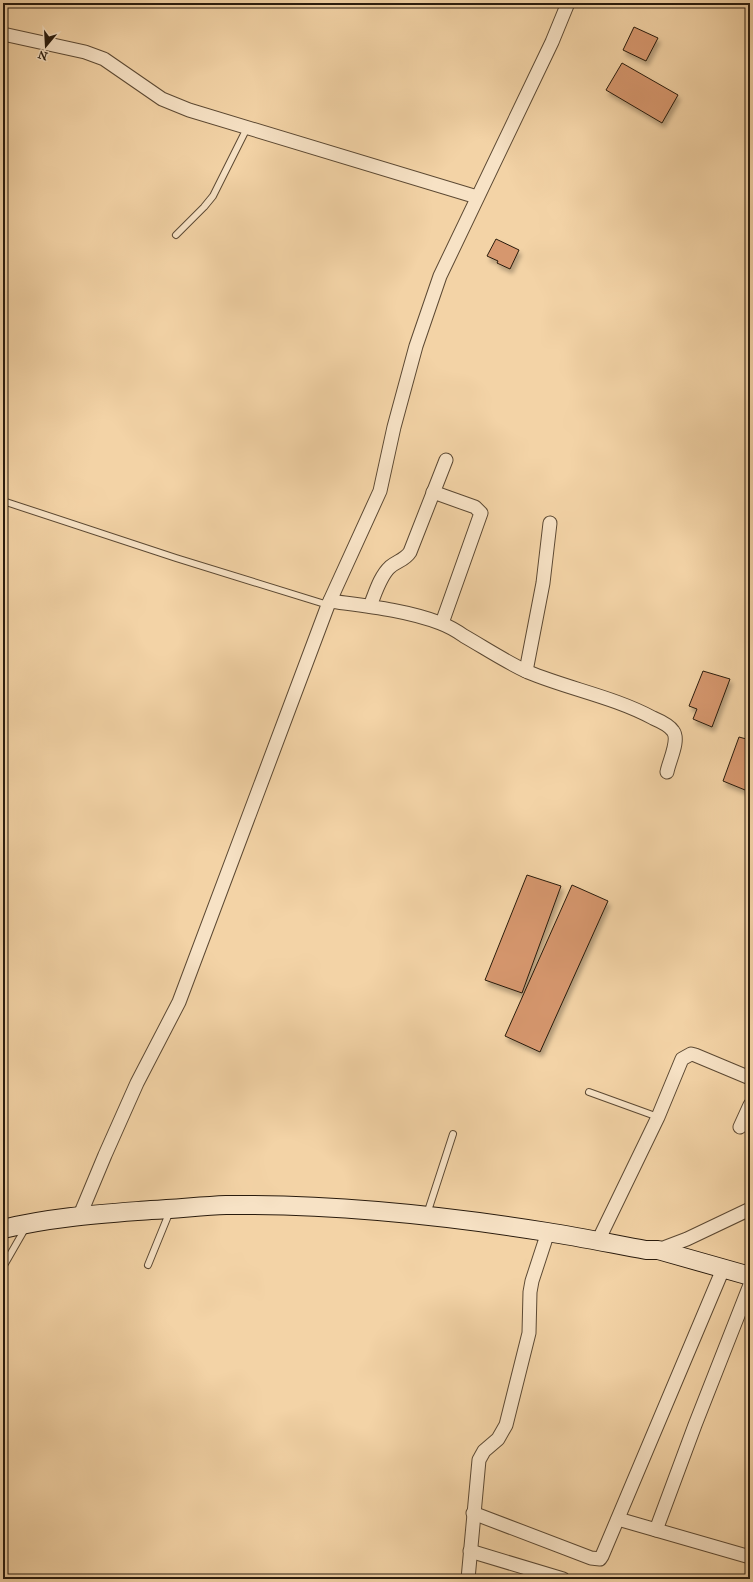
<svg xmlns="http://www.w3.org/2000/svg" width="753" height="1582" viewBox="0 0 753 1582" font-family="'IM FELL Great Primer',serif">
<defs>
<filter id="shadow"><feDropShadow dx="2.5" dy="4.5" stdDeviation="2" flood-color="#0004"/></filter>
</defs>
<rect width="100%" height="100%" fill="#f3d3a6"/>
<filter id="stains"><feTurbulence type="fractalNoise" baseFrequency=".005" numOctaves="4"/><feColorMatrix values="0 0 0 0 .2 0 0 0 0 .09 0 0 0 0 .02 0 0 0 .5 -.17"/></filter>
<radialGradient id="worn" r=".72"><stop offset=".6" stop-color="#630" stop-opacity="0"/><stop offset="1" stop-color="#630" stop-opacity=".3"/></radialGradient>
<g fill="#d6976e" stroke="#291b0d" filter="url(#shadow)">
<path d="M634,27L658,38L646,61L623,50Z"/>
<path d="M622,63L678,95L662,123L606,90Z"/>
<path d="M496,239L519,250L510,269L497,263L498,261L487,256Z"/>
<path d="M703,671L730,679L712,727L693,719L697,709L689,706Z"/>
<path d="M739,737L750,740V792L723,781Z"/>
<path d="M527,875L561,886L522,993L485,980Z"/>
<path d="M572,885L608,901L540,1052L505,1036Z"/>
</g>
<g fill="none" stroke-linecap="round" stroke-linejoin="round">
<g stroke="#5c4933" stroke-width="8">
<g id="lane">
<path d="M176,235L204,207L213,196L247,128"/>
<path d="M3,501L176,558L328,605"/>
<path d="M589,1092L658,1117"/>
<path d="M427,1214L453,1134"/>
<path d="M148,1265L170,1211"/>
<path d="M3,1267L26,1227"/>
</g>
</g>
<g stroke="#5c4933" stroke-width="15">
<g id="street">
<path d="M3,34L85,52L104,59L162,99L189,110L477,197"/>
<path d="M433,492L475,507L481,513L442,623"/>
<path d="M330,601C366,606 406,610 440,623C448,626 457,631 464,636C485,648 506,662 528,672C569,689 614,697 653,718C660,721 669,725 673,731C680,740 669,761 667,772"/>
<path d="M370,606C375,594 380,576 390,567C397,561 405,560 410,552L446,460"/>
<path d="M526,671L543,583L550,523"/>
<path d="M740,1127L750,1105"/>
<path d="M80,1215L105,1155L137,1083L179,1002L328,605L380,491L394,427L416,346L440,276L552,42L568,3"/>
<path d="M598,1241L658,1117L682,1059L691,1054L695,1055L750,1078"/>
<path d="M658,1250L687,1239L750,1209"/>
<path d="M473,1513L591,1558L600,1559L602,1556L723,1269"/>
<path d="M618,1519L750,1557"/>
<path d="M656,1530L695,1425L750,1285"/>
<path d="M470,1551L563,1579"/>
<path d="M468,1579L479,1460L484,1451L498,1439L506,1425L529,1333L530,1292L532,1281L548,1232"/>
</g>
</g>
<g stroke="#291b0d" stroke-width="20">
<path id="secondary" d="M3,1229C52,1217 101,1214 151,1210C176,1209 201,1206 226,1205C333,1204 441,1215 547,1232C580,1237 613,1244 646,1250H658L750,1276"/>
</g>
<use href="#lane" stroke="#f7e2c5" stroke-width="6"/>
<use href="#street" stroke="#f7e2c5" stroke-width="13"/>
<use href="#secondary" stroke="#f7e2c5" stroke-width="18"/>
</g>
<rect width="753" height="1582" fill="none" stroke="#f3d3a6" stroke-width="16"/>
<rect x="4" y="4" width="745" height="1574" fill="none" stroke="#291b0d" stroke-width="2"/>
<rect x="8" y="8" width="737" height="1566" fill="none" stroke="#291b0d"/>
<g transform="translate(46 46) rotate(198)" stroke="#f7e2c5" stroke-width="3" paint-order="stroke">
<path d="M0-3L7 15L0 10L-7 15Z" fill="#291b0d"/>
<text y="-6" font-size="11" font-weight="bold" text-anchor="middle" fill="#291b0d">N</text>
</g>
<rect width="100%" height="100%" filter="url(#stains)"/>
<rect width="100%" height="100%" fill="url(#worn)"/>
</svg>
